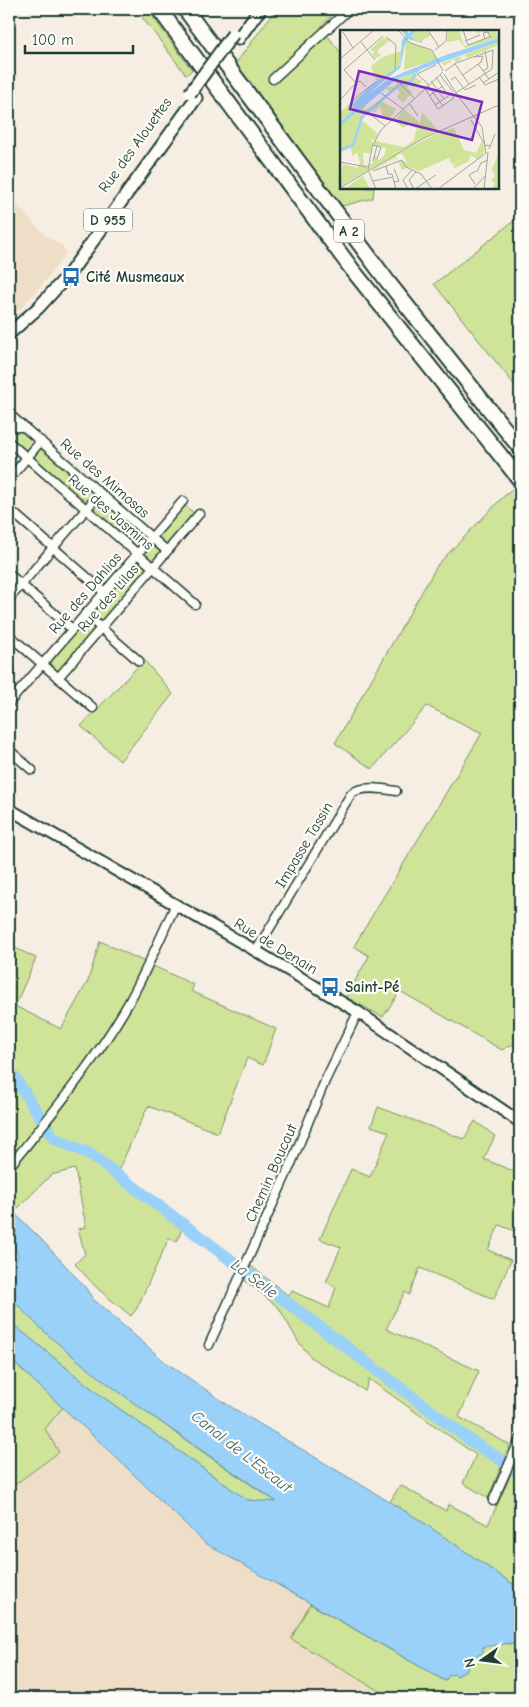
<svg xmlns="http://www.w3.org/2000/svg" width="529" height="1707" viewBox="0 0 529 1707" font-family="'Comic Neue',sans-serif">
<rect width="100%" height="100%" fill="#f6eee2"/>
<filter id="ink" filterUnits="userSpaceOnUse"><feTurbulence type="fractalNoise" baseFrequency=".02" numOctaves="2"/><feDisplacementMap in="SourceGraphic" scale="10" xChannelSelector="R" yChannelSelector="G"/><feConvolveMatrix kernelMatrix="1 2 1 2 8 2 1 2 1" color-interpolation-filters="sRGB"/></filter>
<g filter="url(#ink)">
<g fill="#eedec8">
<path d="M9,197L46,236L63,246L66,254L43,284L9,321Z"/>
<path d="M63,1407L205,1543L445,1681L437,1698H9V1489L59,1452L45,1429Z"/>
</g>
<g fill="#cfe499" stroke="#779066">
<path d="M136,9H147L192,70L186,75Z"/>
<path d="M276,9H337L321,27L341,53L342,188H374L373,198L342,206L236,63Z"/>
<path d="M520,216V392L434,284Z"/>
<path d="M9,429L21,430L34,442L25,453L9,439Z"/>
<path d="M42,447L94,493L86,503L33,457Z"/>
<path d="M515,488L520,494V1049L515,1043L502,1050L400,991L383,1017L346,997L369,956L354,946L482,733L427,706L372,769L335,743L438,564L504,496Z"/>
<path d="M102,500L146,539L138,548L94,510Z"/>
<path d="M183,504L195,514L168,547L156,537Z"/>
<circle cx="152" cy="552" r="8"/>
<path d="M138,558L149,567L101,623L90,614Z"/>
<path d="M84,620L95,629L58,673L47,663Z"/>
<path d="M144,660L173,694L120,761L81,726Z"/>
<path d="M100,941L194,985L191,991L276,1029L263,1065L247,1058L218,1133L148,1106L118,1171L185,1221L177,1242L169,1238L137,1308L131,1316L98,1289L75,1264L85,1254L78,1229L86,1227L75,1169L51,1175L14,1212L9,1208V945L36,958L15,1006L61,1029L88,981Z"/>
<path d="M378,1107L464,1139L475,1121L495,1136L484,1159L520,1174V1233L499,1225L488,1250L511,1260L494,1299L420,1268L409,1295L405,1292L386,1329L479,1371L459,1417L510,1445L488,1498L463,1483L476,1455L369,1379L365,1391L312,1358L299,1343L279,1308L243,1279L251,1266L289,1296L292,1291L329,1308L336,1287L326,1282L341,1247L320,1239L351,1169L370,1177L389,1132L371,1126Z"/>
<path d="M9,1296C47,1338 91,1371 137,1405C183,1439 230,1471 278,1503L247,1500L96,1392L9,1321Z"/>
<path d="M9,1358L63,1407L45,1429L59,1452L9,1489Z"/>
<path d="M519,1456L520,1457V1589L418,1519L390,1502L400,1485L446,1511L448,1504L488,1525Z"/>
<path d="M310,1604L445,1681L449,1675L454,1674L457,1676L467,1669L470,1657C476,1655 478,1649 483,1647C494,1643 509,1643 520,1645V1698H391L291,1639Z"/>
</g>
<path fill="#9ad1f9" stroke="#6996aa" d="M9,1208L40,1238L85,1287L93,1299L164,1361L228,1405L418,1519L520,1589V1645L510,1643L483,1647V1652L481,1654L470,1657L467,1669L457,1676L454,1674L449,1675L445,1681L205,1543L103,1445L9,1358V1321L96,1392L247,1500L277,1502C228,1468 178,1435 130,1400C86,1368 45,1336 9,1296V1252L16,1259L18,1256L17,1252L9,1241Z"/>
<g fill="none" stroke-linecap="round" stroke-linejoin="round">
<path stroke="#9ad1f9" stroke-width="12" d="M9,1069L54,1138L90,1154L471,1441L520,1472"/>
<g stroke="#1f3d34" stroke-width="11">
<g id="street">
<path d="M273,79L349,9"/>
<path d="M9,416L10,415L167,551"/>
<path d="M9,427H24"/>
<path d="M9,442L195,604"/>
<path d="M9,479L41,441"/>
<path d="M9,509L104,592"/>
<path d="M9,574L72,629"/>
<path d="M9,599L100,493"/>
<path d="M85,614L139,661"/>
<path d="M9,635L93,708"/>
<path d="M58,678L199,514"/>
<path d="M9,703L183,501"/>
<path d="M9,750L32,770"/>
<path d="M256,951L351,794C361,785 384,789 396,791"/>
<path d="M9,1167C51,1115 94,1063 128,1004C146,972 160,938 176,904"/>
<path d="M209,1345L291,1164L325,1081L358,1012"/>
<path d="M493,1501L520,1439"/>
</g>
</g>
<g stroke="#1f3d34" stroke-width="14">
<path id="secondary" d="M9,809L256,951L358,1012L520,1122"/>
</g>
<g stroke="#1f3d34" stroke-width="15">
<g id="primary">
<path d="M238,39L260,9"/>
<path d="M10,333L38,308L69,274L196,98"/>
</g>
</g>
<g stroke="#1f3d34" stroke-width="18">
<g id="highway">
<path d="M159,9L351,268L520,480"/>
<path d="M185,9L388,282L520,448"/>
</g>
</g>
<use href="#street" stroke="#fdfcf7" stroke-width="8"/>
<use href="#secondary" stroke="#fdfcf7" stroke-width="10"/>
<use href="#primary" stroke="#fdfcf7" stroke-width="11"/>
<use href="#highway" stroke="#fdfcf7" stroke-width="14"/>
<g stroke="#1f3d34" stroke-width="15" stroke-linecap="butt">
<path id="primary-bridge" d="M190,93L233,34"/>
</g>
<use href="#primary-bridge" stroke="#fdfcf7" stroke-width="11"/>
</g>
</g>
<defs>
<g id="bus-bare" transform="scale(1.5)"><path d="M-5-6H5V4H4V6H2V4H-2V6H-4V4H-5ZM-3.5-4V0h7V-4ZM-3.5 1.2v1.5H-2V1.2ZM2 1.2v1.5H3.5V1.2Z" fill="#1f6fb2" stroke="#fdfcf7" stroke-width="2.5" paint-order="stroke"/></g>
</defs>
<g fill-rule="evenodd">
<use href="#bus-bare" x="71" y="277"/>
<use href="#bus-bare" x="330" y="987"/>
</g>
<g text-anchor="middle" stroke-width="4.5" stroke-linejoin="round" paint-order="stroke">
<g fill="#fdfcf7" stroke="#62766e" stroke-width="1">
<rect x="84" y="208.5" width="48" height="23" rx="4"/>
<rect x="334" y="219.5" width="30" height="23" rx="4"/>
</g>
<g font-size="14" font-weight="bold" fill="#1f3d34">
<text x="108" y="225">D 955</text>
<text x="349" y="236">A 2</text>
</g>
<g font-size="15" fill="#1f3d34" stroke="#fdfcf7">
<text transform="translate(135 145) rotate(-54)" y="5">Rue des Alouettes</text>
<text transform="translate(105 478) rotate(41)" y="5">Rue des Mimosas</text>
<text transform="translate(111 512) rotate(41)" y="5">Rue des Jasmins</text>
<text transform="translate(85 593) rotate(-49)" y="5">Rue des Dahlias</text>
<text transform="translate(108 598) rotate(-49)" y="5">Rue des Lilas</text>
<text transform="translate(304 845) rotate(-59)" y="5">Impasse Tassin</text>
<text transform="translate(276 946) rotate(31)" y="5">Rue de Denain</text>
<text transform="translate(271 1173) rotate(-66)" y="5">Chemin Boucaut</text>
</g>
<g font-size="15" font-weight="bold" fill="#1f3d34" stroke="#fdfcf7" text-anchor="start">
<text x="86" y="282">Cité Musmeaux</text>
<text x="345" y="992">Saint-Pé</text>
</g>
<g font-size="16" font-style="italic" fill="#3e6265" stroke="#fdfcf7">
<text transform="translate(255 1278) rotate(37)" y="6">La Selle</text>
<text transform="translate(242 1451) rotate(38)" y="6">Canal de L'Escaut</text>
</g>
</g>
<g transform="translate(340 30)">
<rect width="159" height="159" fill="#f6eee2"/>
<path d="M77,0H87L91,6L77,12L70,6ZM108,0H119L124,16L153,6L141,1L137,6L138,0L156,2L159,8L125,18L119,10L107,12ZM43,8L51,9L37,21L41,26L35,28L32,24L35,22L30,20ZM66,10L92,21L97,29L64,40ZM159,12V15L127,28L125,25L120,27L121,30L116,32L114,29L104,36L102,33ZM63,20L59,36L40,51L36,50L31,36L43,27ZM76,41L73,46L83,52L72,57L69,55L67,58L72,62L63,73L57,67L60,62L56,59L51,63L45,58L56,56L55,51ZM19,63L21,65L13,73L14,81L0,92V83ZM46,66L42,72L56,79L51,87L47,90L43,88L40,76L35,82L25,80ZM27,73L24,79L28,83L22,90L38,104L35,110L29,109L33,112L30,123H23L24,136L33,133L35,125L39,130L44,126L46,118L33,115L35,111L64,117L73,111L77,99L70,94L63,98L55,91L64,79L80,93L82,82L98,100L0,157L3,134L18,138L20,133L17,123L12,126L11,118L0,122V96ZM114,98L124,120L136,123L142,111L145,119L142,125L137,129L130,125L129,131L115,138L113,135L120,131L112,134L109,128L79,141L69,137L62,140L58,131L67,132L61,123L56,126L58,130L55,128L30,142L56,125L94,105ZM159,123V159H152L155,153L151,151L155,146L152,139ZM23,146L30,159H4Z" fill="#cfe499"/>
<path d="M61,0H67L69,4L71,0H77L71,6L77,12L82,10V13L68,9L65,15L86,32L65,15L60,38L40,54L29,64L50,48L103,26L159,8V12L82,39L73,46L76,42L57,49L0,96V92L14,80L13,74L27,59L60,35L62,10L66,6Z" fill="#9ad1f9"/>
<path fill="none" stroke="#9ad1f9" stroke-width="2.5" d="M0,120L13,115L22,87L59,55L71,51L76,44"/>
<path fill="none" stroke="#a0a79c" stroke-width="1" d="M58,0L70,13L92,20L103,41M88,0L99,17M123,0L128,15L152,6M3,2L13,18M46,7L56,15L55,39M145,9L143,3L148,2L150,7M125,11L140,5M21,12L35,30M95,20L106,11L107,0M0,29L34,0M115,34L129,54M138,34L149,49M105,41L116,33L153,20L152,39L116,63M143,41L148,38L145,21M104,44L119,68M100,45L113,62M123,45L141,32L143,26L135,27M96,47L108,65M139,47L145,55L159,49M57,50L74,68M111,50L115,47L125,60L136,55M91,51L104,69M143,53L159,42M87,54L103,76M88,54L77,44L96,35M26,57L20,51L16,53L4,40L43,6M84,57L98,79L114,68L111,64M41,63L63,79M20,64L37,51M89,66L103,56M118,66L142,97L146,123M0,70L16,53M69,73L78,86M95,75L111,64M25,80L45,96M131,90L145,115L151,116M32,115L41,117L37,129M149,119L155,104M33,131L37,116M0,132L27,137M46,136L48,144H52L56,159M54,139L59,151L54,152M28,140L32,117L41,100L103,42M33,141L62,130L66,137L81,144L92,159M29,142L36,159M137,142L141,133L148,130M33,151L53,147M135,154L129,145L136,141M0,158L84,108L159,75M68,159L63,150L72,140M74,159L69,150L76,142M75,159L96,145M98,159L146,123M133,159L145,146M144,159L148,122"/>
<path fill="#7b2cbf" fill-opacity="0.15" stroke="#7b2cbf" stroke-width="2.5" d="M19,41L142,72L132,110L10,79Z"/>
<rect width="159" height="159" fill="none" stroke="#1f3d34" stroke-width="2.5"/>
</g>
<rect width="529" height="1707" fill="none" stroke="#fdfcf7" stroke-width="30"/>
<rect x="15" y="15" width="499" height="1677" fill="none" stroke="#1f3d34" stroke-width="2" filter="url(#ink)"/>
<g transform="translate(482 1660) rotate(256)" stroke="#fdfcf7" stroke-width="4" paint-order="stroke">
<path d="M0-4L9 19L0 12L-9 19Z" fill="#1f3d34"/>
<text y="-8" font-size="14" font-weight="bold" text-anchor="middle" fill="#1f3d34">N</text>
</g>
<path d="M25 45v8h108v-8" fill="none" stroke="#1f3d34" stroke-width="2.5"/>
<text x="32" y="45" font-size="15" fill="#1f3d34" stroke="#fdfcf7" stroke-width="4" paint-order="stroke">100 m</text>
</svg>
